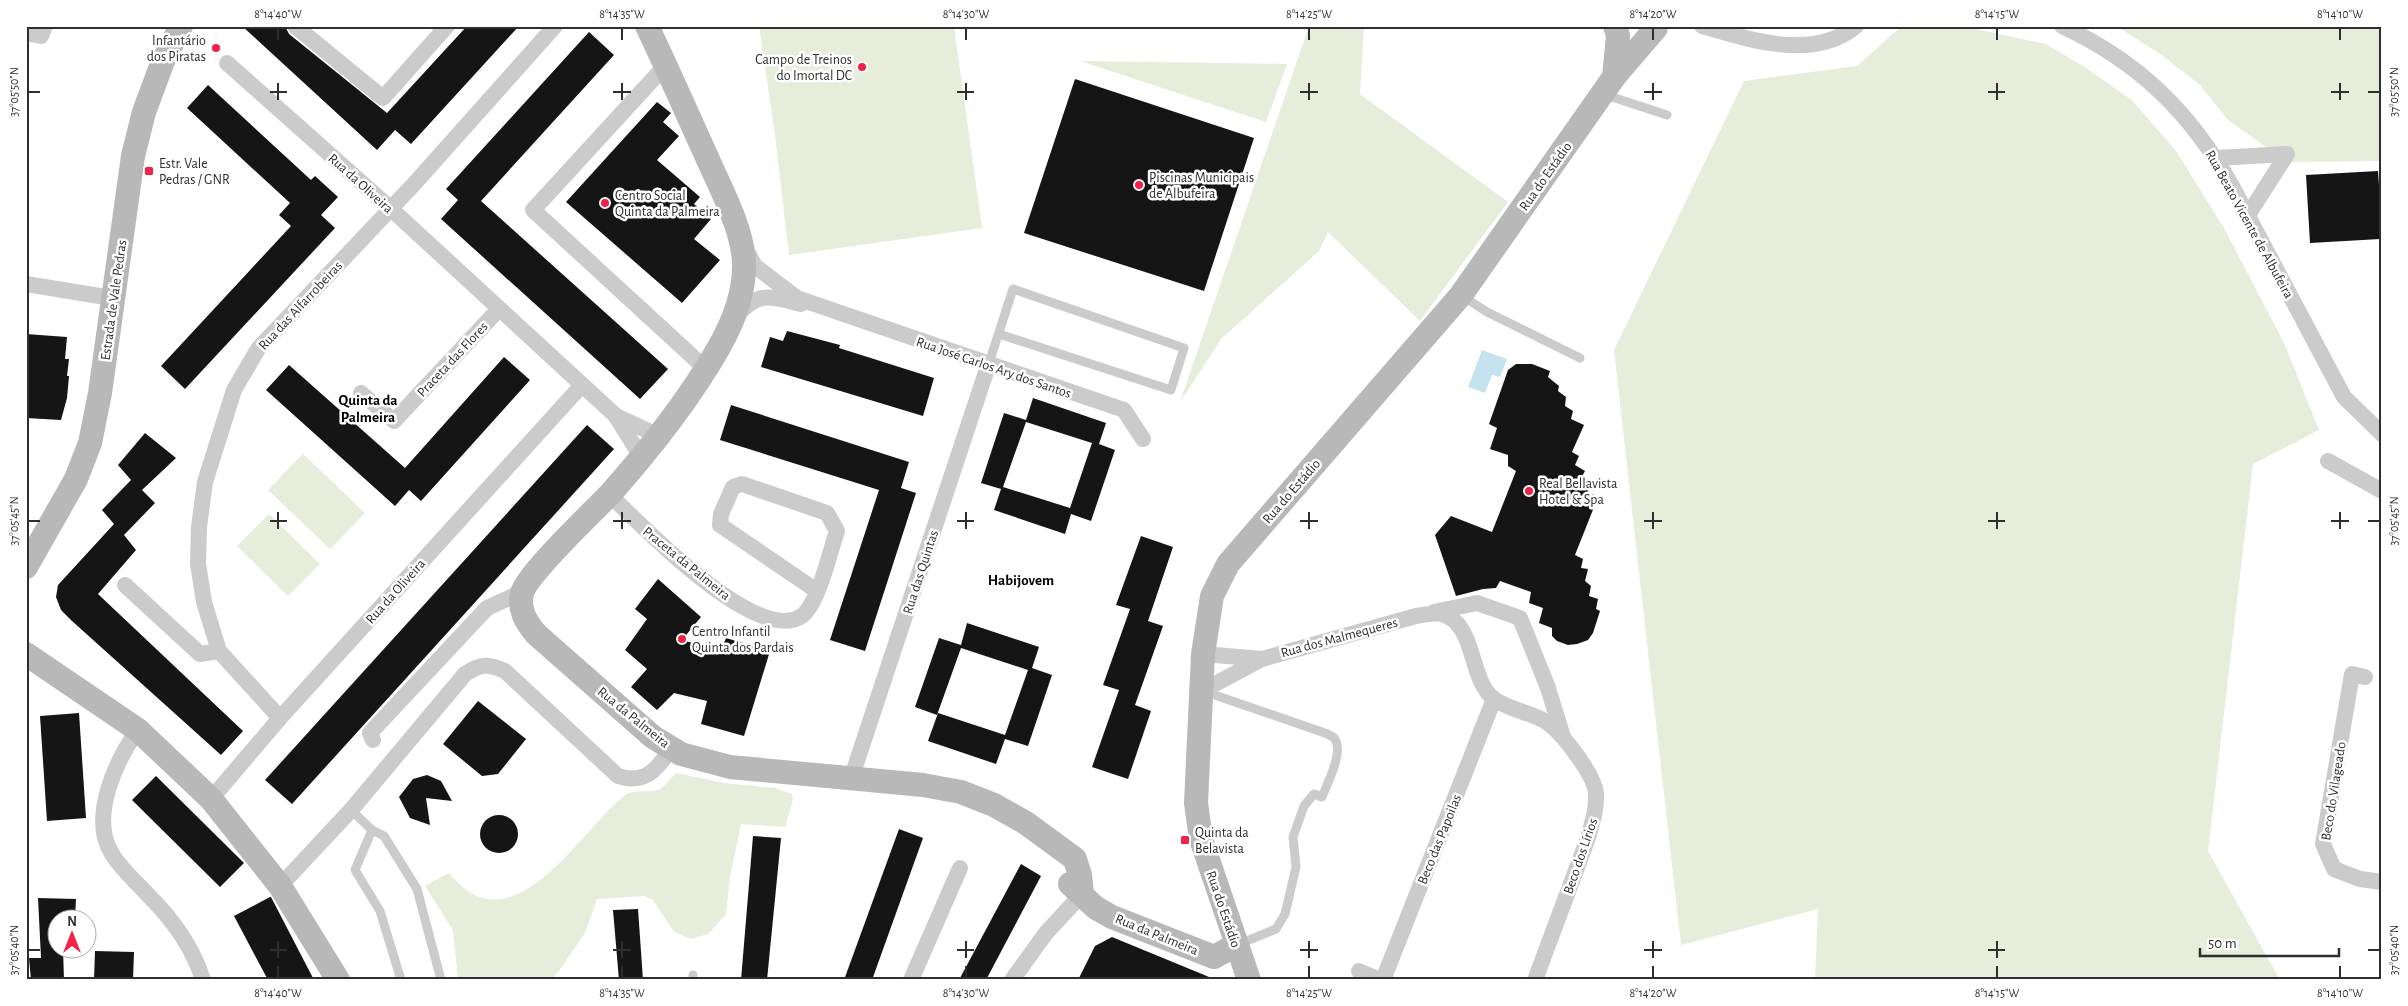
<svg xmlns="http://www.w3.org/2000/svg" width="2408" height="1006" viewBox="0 0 2408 1006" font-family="'Alegreya Sans',sans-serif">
<rect width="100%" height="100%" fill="#fff"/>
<g fill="#e6edda">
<path d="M759,26H954L982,228L789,255L775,135Z"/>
<path d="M1309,26H1364L1360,94L1508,202L1420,321L1328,232L1319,251L1222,338L1180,402Z"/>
<path d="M1902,26H1962L2046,44L2083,66L2132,100L2176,151L2224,228L2285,345L2319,430L2253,464L2208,851L2280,980H1815L1818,909L1681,945L1614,350L1744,81L1857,66Z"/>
<path d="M2116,26H2382V161L2287,162L2228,120L2200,85L2159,53Z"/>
<path d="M1080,61L1287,64L1266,122Z"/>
<path d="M303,454L365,513L330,549L268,490Z"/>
<path d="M269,514L320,564L288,596L237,546Z"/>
<path d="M676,773L724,783L775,788L792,794C795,806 786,814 786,827L741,824L730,877L726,914L708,934L691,939L674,932L653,900L644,896L597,899L585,933L559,971L550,980H458L453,930L425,886L449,873C512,952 578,833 624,796C631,789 647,793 657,790C664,788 671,778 676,773Z"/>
</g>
<path fill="#c4e3ee" d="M1482,350L1507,359L1500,377L1492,375L1485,393L1468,387Z"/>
<g fill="#151515" fill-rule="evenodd">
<path d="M242,26H285L289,34L387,113L467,26H519L411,144L395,130L377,150Z"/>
<path d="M589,32L614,55L481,201L668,369L640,399L441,219L458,200L446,189Z"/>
<path d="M1075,79L1254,138L1204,291L1024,233Z"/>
<path d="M208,85L311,180L315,176L338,197L321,215L335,228L185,389L161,366L291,226L279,215L290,203L187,108Z"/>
<path d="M657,102L671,113L663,122L679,136L657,160L700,197L694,204L711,219L694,239L720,260L682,303L566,202Z"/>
<path d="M2378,171L2379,185H2382L2380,239L2310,243L2306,175Z"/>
<path d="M787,331L840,345L839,348L934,378L923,416L761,367L770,337L783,341Z"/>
<path d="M26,334L67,337L65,359H69L67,376H69L67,398L61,420L26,418Z"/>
<path d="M504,357L530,380L421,501L409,490L395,506L266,390L289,365L405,468Z"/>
<path d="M1516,364H1532L1550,371L1548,377L1559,386L1558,391L1566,397L1565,406L1573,411L1571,419L1584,425L1572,452L1579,456L1575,465L1585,471L1581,478L1590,485L1588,492L1598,497L1575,555L1583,559L1581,568L1588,569L1585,581L1591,586L1589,596L1598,599L1596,609L1600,611L1593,633L1588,640L1577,644L1568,645L1557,641L1552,636V628L1539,623L1543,608L1529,603L1531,592L1500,581L1496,588L1483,589L1456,596L1435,535L1451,516L1492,532L1516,471L1508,466V455L1490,449L1497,428L1489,424L1508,370Z"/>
<path d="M1033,398L1106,423L1099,444L1115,450L1091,521L1071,514L1065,534L994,510L1001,489L981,483L1004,413L1026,420ZM1026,422L1092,443L1070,508L1003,487Z"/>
<path d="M731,405L909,462L901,488L916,493L865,651L830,640L879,490L720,440Z"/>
<path d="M587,425L614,449L292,804L265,780Z"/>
<path d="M145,433L176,458L142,490L155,503L124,535L136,550L98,594L243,731L221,755L72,621L61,610L56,597L58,585L114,524L102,510L131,480L118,465Z"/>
<path d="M1141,536L1173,547L1148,621L1163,626L1135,705L1151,711L1128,779L1092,767L1119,690L1103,685L1130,609L1116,605Z"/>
<path d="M658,579L701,617L682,640L721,651L726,638L770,651L744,736L701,724L707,701L674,693L657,710L631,687L647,669L625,650L647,619L635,609Z"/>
<path d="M967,623L1039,647L1032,668L1052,675L1028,746L1005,739L996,764L928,741L938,713L1005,735L1028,670L961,648L937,715L915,707L939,638L961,645Z"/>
<path d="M478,701L526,739L498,774L482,776L443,744Z"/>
<path d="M79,713L86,818L47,821L40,716Z"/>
<path d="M427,775L441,781L452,801L426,798L430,825L410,818L399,797L413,779Z"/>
<path d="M156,776L244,863L220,887L132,800Z"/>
<circle cx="499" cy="834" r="19"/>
<path d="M899,829L923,838L872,980H844Z"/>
<path d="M753,836L781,838L767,980H741Z"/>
<path d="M1021,864L1041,876L986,980H959Z"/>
<path d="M270,897H271L314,980H268L234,916Z"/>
<path d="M38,898L76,899L75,918H58V948H63L64,980H31L29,958H41Z"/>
<path d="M638,909L643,980H619L613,910Z"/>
<path d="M1112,937L1214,979V980H1078L1095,946Z"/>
<path d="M95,951L134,952L133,980H94Z"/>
</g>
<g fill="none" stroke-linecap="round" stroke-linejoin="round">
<g stroke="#cbcbcb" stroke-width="9">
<path d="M1603,94L1667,115"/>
<path d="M1461,295L1487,312L1580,358"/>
<path d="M988,366L1013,289L1184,348L1171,390L999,334"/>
<path d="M1203,691L1322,732C1325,733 1330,735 1333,737C1346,748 1327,784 1322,797L1314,794L1304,806L1293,837L1296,867L1285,914L1276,929L1239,944"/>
<path d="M351,810L372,830L384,836L417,889L441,980"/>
<path d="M372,830L355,870L380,911L401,980"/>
<path d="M693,975V980"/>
</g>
<g stroke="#cbcbcb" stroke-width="16">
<path d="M295,26L383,98L447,26"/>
<path d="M1702,26C1750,40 1814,61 1856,26"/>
<path d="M2062,26C2139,62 2190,112 2232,186L2344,397L2382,434"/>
<path d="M26,33L41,36L45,26"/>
<path d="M227,63L390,208L615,415L642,458"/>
<path d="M666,65L533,210L706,369"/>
<path d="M2216,158L2287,154L2248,215"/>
<path d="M745,248L755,266L797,298L1124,410L1143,439"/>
<path d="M26,284L112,298"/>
<path d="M736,316C760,291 768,296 801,304"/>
<path d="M361,393L394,421L499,309"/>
<path d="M616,416L659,436"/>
<path d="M2328,461L2382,491"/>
<path d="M609,494C641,525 754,643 800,617C818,607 830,551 837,531L827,513L742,484L733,487L721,514L720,525L817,591"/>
<path d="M125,585L200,654L219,651"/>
<path d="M1434,612L1477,603L1520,618L1548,688L1563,737"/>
<path d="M1203,654L1262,659"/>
<path d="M2365,677L2352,674L2323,844L2334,869L2360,879L2382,882"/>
<path d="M1202,691L1262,659L1416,616C1424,615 1435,612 1442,614C1477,624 1468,679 1494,699C1508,709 1528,712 1543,720C1560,729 1594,774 1596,793C1597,809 1592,823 1588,838L1535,980"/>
<path d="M280,718L219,651L204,602L198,564L199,527L205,482L234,390L258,349L415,183L555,26"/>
<path d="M138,730C116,760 89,818 112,854C122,870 137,883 150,897C173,920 193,948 203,980"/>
<path d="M373,740L370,733L487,608L522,592"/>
<path d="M851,779L988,366"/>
<path d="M211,799L280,718L582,385"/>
<path d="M280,886L351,810L465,674C480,664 488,663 505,671L618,776C645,785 657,769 671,749"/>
<path d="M1359,971L1380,980"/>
<path d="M911,980L960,868"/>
<path d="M1012,980L1046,933L1082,894"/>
<path d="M1383,980L1494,699"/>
</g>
<g stroke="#b8b8b8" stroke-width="24">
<path d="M647,26C669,72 689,118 710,164C723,193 743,231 744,263C745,293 733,323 718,349C688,401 650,449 610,494C592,513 528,573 522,593C518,609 526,622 536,634L653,737L681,754L730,767L923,785L961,792L994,805L1026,823L1075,859L1080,875L1082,894"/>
<path d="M1614,77L1618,36L1615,26"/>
<path d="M26,567L76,479L90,443L100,393L133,156L144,112L163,61L181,26"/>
<path d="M26,654L138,730L211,799L280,886L338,980"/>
<path d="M1070,884L1096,908L1112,917L1214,957L1236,945"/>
<path d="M1249,980L1201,839L1196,803L1203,654L1212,596L1228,564L1461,295L1614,77L1656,28"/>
</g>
</g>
<path fill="none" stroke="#2e2e2e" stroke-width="2" d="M278,28V40M622,28V40M966,28V40M1309,28V40M1653,28V40M1997,28V40M2340,28V40M278,83V100M622,83V100M966,83V100M1309,83V100M1653,83V100M1997,83V100M2340,83V100M28,92H40M270,92H287M613,92H631M957,92H974M1300,92H1318M1644,92H1662M1988,92H2005M2331,92H2349M2368,92H2380M278,512V529M622,512V529M966,512V529M1309,512V529M1653,512V529M1997,512V529M2340,512V529M28,521H40M270,521H287M613,521H631M957,521H974M1300,521H1318M1644,521H1662M1988,521H2005M2331,521H2349M2368,521H2380M278,941V958M622,941V958M966,941V958M1309,941V958M1653,941V958M1997,941V958M28,950H40M270,950H287M613,950H631M957,950H974M1300,950H1318M1644,950H1662M1988,950H2005M2368,950H2380M278,966V978M622,966V978M966,966V978M1309,966V978M1653,966V978M1997,966V978M2340,966V978"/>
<g fill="#f52048" stroke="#fff" stroke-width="2">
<circle cx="216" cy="48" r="5"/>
<circle cx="862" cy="67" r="5"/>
<rect x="144" y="166" width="10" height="10" rx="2.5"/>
<circle cx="1139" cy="185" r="5"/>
<circle cx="605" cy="203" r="5"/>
<circle cx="1529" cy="491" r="5"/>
<circle cx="682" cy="639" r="5"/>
<rect x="1180" y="835" width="10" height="10" rx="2.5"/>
</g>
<g text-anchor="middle" stroke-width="5" stroke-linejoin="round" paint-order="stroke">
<g font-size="14" fill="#2e2e2e" stroke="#fff" text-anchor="start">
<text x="206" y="45" text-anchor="end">Infantário<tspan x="206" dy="16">dos Piratas</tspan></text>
<text x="852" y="64" text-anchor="end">Campo de Treinos<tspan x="852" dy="16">do Imortal DC</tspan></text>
<text x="159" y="168">Estr. Vale<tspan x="159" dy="16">Pedras / GNR</tspan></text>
<text x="1149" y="182">Piscinas Municipais<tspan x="1149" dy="16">de Albufeira</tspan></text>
<text x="615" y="200">Centro Social<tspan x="615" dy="16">Quinta da Palmeira</tspan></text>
<text x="1539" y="488">Real Bellavista<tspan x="1539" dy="16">Hotel &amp; Spa</tspan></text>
<text x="692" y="636">Centro Infantil<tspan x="692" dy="16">Quinta dos Pardais</tspan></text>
<text x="1195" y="837">Quinta da<tspan x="1195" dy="16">Belavista</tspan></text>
</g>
<g font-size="14" fill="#2e2e2e" stroke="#fff">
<text transform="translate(1545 176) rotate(-55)" y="5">Rua do Estádio</text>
<text transform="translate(361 183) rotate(42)" y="5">Rua da Oliveira</text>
<text transform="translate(2250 224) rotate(61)" y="5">Rua Beato Vicente de Albufeira</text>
<text transform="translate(113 300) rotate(-82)" y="5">Estrada de Vale Pedras</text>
<text transform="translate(300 305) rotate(-47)" y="5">Rua das Alfarrobeiras</text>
<text transform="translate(452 359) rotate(-47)" y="5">Praceta das Flores</text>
<text transform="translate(994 367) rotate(19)" y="5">Rua José Carlos Ary dos Santos</text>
<text transform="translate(1291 491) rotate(-49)" y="5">Rua do Estádio</text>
<text transform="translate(687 563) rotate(39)" y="5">Praceta da Palmeira</text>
<text transform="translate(920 572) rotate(-72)" y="5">Rua das Quintas</text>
<text transform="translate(395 591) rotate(-48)" y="5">Rua da Oliveira</text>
<text transform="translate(1339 637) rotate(-15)" y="5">Rua dos Malmequeres</text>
<text transform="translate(634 717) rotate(39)" y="5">Rua da Palmeira</text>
<text transform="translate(2333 791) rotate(-81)" y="5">Beco do Vilageado</text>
<text transform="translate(1439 839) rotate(-68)" y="5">Beco das Papoilas</text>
<text transform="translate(1580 856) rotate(-71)" y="5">Beco dos Lírios</text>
<text transform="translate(1224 909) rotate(71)" y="5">Rua do Estádio</text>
<text transform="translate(1157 934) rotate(22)" y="5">Rua da Palmeira</text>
</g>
<g font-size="15" font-weight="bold" fill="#000" stroke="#fff">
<text x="368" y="405">Quinta da<tspan x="368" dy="17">Palmeira</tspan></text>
<text x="1021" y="585">Habijovem</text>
</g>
</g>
<rect width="2408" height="1006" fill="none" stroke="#ffffff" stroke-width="55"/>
<g transform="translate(72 934)"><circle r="24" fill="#ffffff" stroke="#ababab"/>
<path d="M0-4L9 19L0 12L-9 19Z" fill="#f52048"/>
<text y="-8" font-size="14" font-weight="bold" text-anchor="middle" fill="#2e2e2e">N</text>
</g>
<path d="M2200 948v8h139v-8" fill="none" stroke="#2e2e2e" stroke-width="2.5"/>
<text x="2208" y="948" font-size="15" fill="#2e2e2e" stroke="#ffffff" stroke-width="4" paint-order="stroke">50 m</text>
<rect x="28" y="28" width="2352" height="950" fill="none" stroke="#2e2e2e" stroke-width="2"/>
<g font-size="12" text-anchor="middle" fill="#2e2e2e">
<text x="278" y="18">8°14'40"W</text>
<text x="622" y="18">8°14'35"W</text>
<text x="966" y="18">8°14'30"W</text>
<text x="1309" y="18">8°14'25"W</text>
<text x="1653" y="18">8°14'20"W</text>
<text x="1997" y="18">8°14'15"W</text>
<text x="2340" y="18">8°14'10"W</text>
<text transform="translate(14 92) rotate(-90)" y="4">37°05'50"N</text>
<text transform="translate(2394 92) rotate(-90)" y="4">37°05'50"N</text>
<text transform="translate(14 521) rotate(-90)" y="4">37°05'45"N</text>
<text transform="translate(2394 521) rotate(-90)" y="4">37°05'45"N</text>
<text transform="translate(14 950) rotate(-90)" y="4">37°05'40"N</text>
<text transform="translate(2394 950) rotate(-90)" y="4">37°05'40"N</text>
<text x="278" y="997">8°14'40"W</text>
<text x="622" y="997">8°14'35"W</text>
<text x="966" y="997">8°14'30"W</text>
<text x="1309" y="997">8°14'25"W</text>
<text x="1653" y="997">8°14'20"W</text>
<text x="1997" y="997">8°14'15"W</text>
<text x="2340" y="997">8°14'10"W</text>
</g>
</svg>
